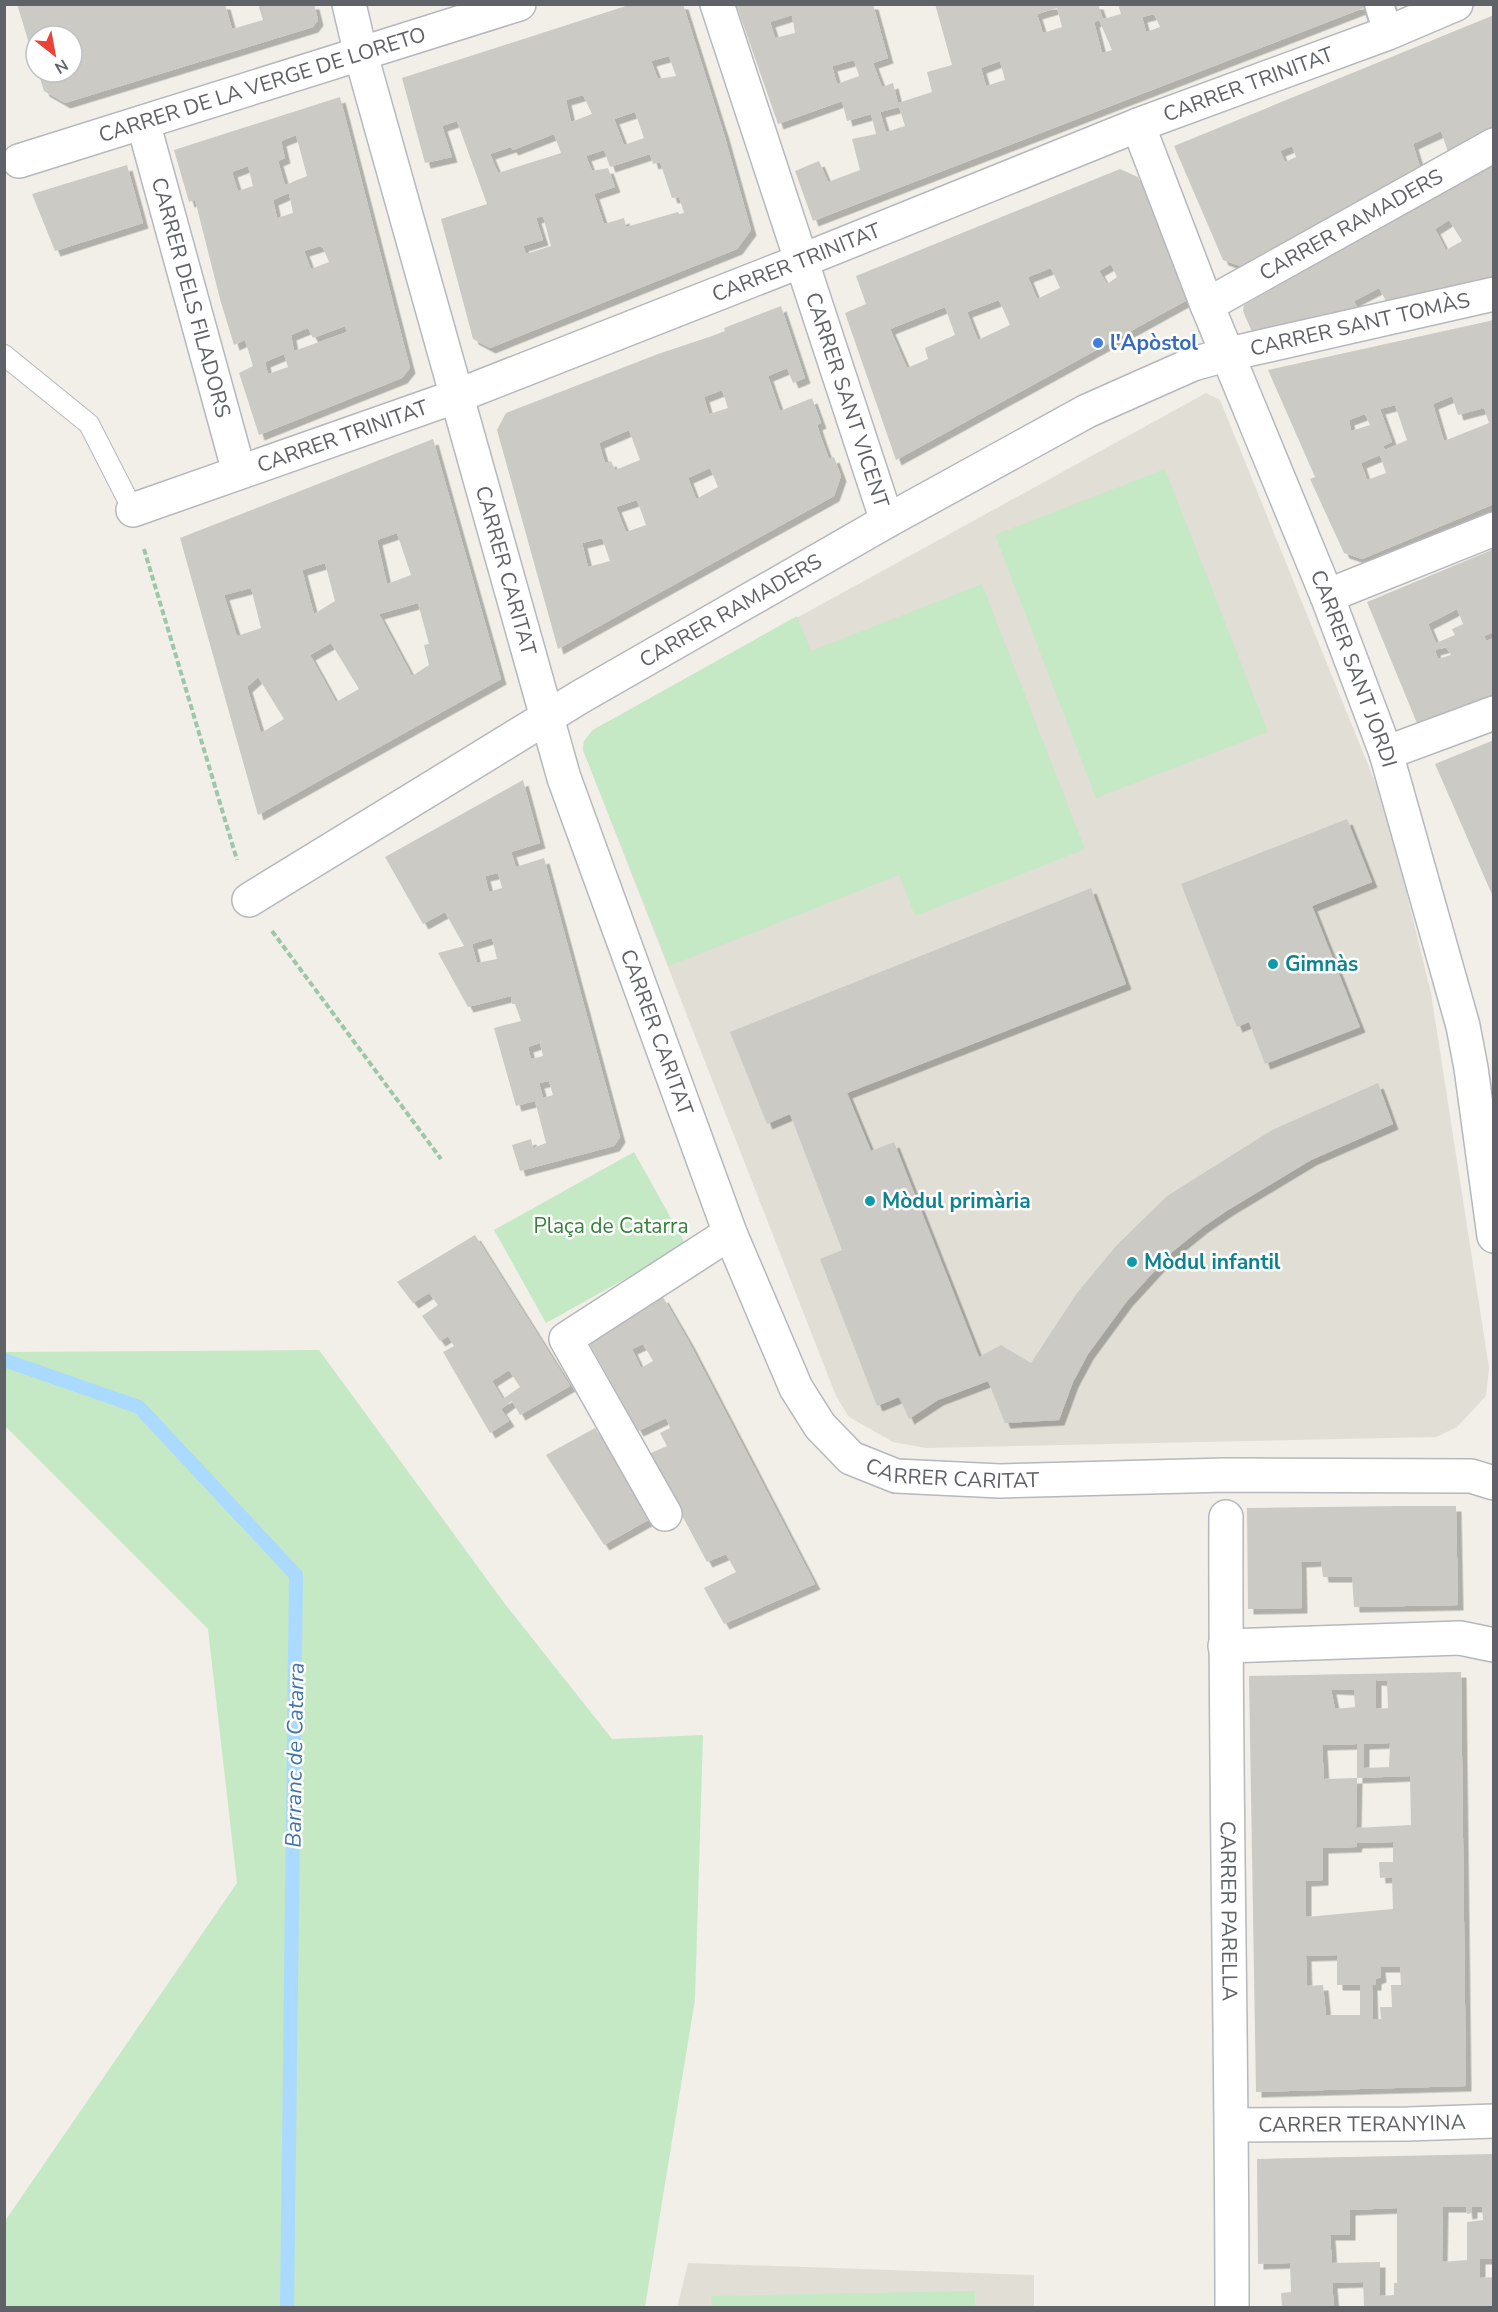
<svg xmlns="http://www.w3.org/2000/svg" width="1498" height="2312" viewBox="0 0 1498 2312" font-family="'Nunito Sans',sans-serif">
<defs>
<filter id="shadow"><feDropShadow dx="5.5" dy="5.5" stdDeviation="0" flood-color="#0004"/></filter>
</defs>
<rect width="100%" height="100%" fill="#f1efe8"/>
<g fill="#e1ded6">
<path d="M1206,393L1220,400L1386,809L1431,993L1489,1368L1486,1396L1457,1427L1436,1437L926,1448L893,1442L849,1417L836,1396L583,750L584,741L593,730Z"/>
<path d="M688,2263L1034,2275V2307L677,2308Z"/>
</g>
<g fill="#c5e8c5">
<path d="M1165,469L1268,732L1096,798L995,535Z"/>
<path d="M982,584L1085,849L915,916L899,875L669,966L583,750L584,741L593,730L797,616L811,651Z"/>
<path d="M634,1152L686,1245L546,1323L494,1230Z"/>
<path d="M319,1350L505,1604L612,1739L703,1735L695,1999L645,2307H5V2221L237,1883L208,1629L5,1426V1352Z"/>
<path d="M975,2291V2307H712L711,2296Z"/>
</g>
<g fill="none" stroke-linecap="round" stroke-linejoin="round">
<path stroke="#aadaff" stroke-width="14" d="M4,1360L139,1407L296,1575L287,2308"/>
</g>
<g fill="#cccac5" fill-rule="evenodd" filter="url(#shadow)">
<path d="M17,4H225L232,29L263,20L258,4H314L318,20L313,27L65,103L44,91L38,72H72V36H36L35,63Z"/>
<path d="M632,4H683L724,134L751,230L737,249L490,348L473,339L441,219L487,204L457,121L442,126L452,157L425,163L402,78ZM669,56L676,76L658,79L651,61ZM583,95L592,114L571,122L566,100ZM635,112L644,138L624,145L614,119ZM554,134L561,153L498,173L490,154L511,147L513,150ZM604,150L610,167L650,154L653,164L660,162L672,198L679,197L684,213L679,214L678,212L626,227L624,218L604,224L594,194L615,187L608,168L592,171L586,156ZM543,216L551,246L526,254L523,246L543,240L536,218Z"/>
<path d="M736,4H873L888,58L873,63L882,87L893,83L898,103L932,92L927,72L952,65L935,4H1098L1103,19L1121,14L1118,4H1374L813,221L795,171L819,161L828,182L860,170L852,139L876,134L871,114L847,121L842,101L778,124ZM1057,8L1062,27L1043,33L1037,14ZM1154,14L1160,27L1146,32L1142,17ZM792,15L795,33L775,38L770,22ZM1099,20L1112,50L1102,53L1094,22ZM854,60L859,76L837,84L832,66ZM1000,61L1005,80L986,86L981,68ZM899,107L905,126L886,132L880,112Z"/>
<path d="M1494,15V130L1449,155L1441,131L1413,144L1421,170L1243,267L1223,260L1174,146ZM1292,146L1296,157L1285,162L1280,151Z"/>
<path d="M340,97L410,368L402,378L259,435L239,373L253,366L245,340L234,345L220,299L195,200L189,202L174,150ZM296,135L307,176L285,185L278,161L285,158L281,141ZM248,166L253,186L238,191L232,172ZM289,193L293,213L277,218L273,200ZM320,246L323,248L329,262L311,269L304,251ZM345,326L347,332L294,351L291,335L308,328L313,338ZM284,354L288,367L268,374L265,362Z"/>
<path d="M1494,163V197L1491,199L1494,204V278L1387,303L1379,288L1354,301L1358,310L1252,332L1243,311L1244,305ZM1449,220L1462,241L1446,250L1435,229Z"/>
<path d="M127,165L143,223L55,251L32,194Z"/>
<path d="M1120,169L1138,177L1189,299L896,460L845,313L866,304L856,276ZM1111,264L1117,277L1107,284L1099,271ZM1051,268L1060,288L1037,299L1028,277ZM999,300L1010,325L978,340L967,312ZM945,307L955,335L925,348L928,359L907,368L890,329Z"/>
<path d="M781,306L805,378L793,383L787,368L768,376L780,411L812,398L821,423L817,425L822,440L829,459L834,457L841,476L834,496L558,649L497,430L506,413L658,354L712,336L725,331L724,328ZM722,390L728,408L709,414L704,397ZM629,430L640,460L615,470L611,461L605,463L599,443ZM710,468L718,487L696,499L688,478ZM637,500L646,525L626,532L616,507ZM602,538L610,561L588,567L582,543Z"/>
<path d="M1494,320V504L1362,559L1344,553L1310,479L1315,477L1268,370ZM1452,396L1458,415L1484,408L1489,423L1444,441L1433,404ZM1395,405L1407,440L1385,450L1383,446L1392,442L1380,409ZM1365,414L1370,425L1351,431L1349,420ZM1380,455L1386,473L1367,480L1361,463Z"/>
<path d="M433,439L501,679L258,815L180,538ZM397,533L411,575L387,584L377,540ZM325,563L335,601L314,614L302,570ZM251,588L261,628L237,636L224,595ZM418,603L429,644L424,645L429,665L412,676L379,614ZM331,643L359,689L336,702L310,655ZM258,677L284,719L261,733L247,687Z"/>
<path d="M1494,549V632L1484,636L1486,641L1494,638V697L1419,728L1367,602ZM1457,609L1463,624L1452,629L1455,635L1436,643L1428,624ZM1446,647L1451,655L1438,659L1435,650Z"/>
<path d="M1494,740V899L1435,764Z"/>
<path d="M523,780L540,843L511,852L516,867L544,858L620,1137L614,1146L520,1171L512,1145L531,1139L533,1148L546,1143L535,1101L516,1106L494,1028L521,1021L515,1004H512L511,996L468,1007L438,953L464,946L445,912L423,924L385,857ZM498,873L502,888L489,892L485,876ZM492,938L497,959L477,963L472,944ZM540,1043L543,1056L531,1059L528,1047ZM549,1081L553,1095L543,1098L539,1083Z"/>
<path d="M1347,819L1372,882L1312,906L1360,1027L1265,1064L1249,1022L1237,1027L1181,884Z"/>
<path d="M1091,888L1126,984L847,1093L871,1151L894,1142L979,1357L1001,1345L1031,1363L1077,1293L1116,1246L1167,1196L1272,1130L1378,1083L1393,1124L1311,1160L1228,1210L1203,1227L1172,1252L1127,1301L1088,1354L1073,1382L1059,1420L1005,1423L988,1381L938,1400L909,1419L899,1397L877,1406L820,1259L842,1250L790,1114L767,1124L730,1032Z"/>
<path d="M475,1235L570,1386L520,1415L512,1401L501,1409L509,1421L490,1433L443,1352L454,1346L448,1336L440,1341L422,1316L438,1305L429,1293L413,1303L397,1282ZM509,1370L520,1387L503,1399L492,1381Z"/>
<path d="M663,1297L689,1342L815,1584L724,1624L704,1588L736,1572L726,1554L707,1562L649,1454L667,1446L660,1433L670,1428L666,1418L638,1431L588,1341ZM643,1344L653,1361L641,1368L632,1349Z"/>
<path d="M595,1428L650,1519L604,1545L546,1455Z"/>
<path d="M1400,1506H1456L1458,1605L1354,1607L1352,1577H1323L1321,1561L1301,1562L1302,1608L1248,1609L1247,1508Z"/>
<path d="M1461,1672L1466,2086L1256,2092L1249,1676ZM1376,1680L1387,1681L1388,1708L1376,1709ZM1331,1689L1354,1690L1355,1707L1335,1709ZM1390,1743L1389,1767L1364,1768V1744ZM1357,1744V1778L1410,1776L1411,1825L1356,1828L1357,1778L1324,1779L1322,1745ZM1393,1842V1862H1379L1380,1878L1392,1877L1393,1909L1306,1917V1881L1323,1880V1848L1356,1847L1357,1843ZM1337,1955V1985H1360V2015H1326L1323,1985L1307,1986L1306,1956ZM1380,1967H1400L1401,1985H1391L1392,2007H1380L1381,2019H1373L1372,1985H1376V1979L1381,1977Z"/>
<path d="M1494,2154V2259H1480V2278L1494,2277V2307H1364L1363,2282L1332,2283L1334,2307H1282L1281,2293L1291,2292L1290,2263L1258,2264L1257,2159ZM1443,2207H1466L1467,2214L1472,2213V2207H1482L1483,2220L1467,2222V2260L1442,2262ZM1397,2208V2283H1394V2295L1380,2296V2262L1332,2263L1330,2235H1350V2210Z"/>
</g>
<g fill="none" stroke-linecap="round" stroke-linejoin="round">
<g stroke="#b5b8bc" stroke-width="22">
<path id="service" d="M4,355L89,424L133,510"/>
</g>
<g stroke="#b5b8bc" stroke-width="32">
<path id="pedestrian" d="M1379,4L1388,33"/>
</g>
<g stroke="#b5b8bc" stroke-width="36">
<g id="minor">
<path id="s1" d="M349,4L361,55L564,778L730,1233L796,1388L820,1426L851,1458L896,1476L1000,1481L1226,1475L1471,1476L1494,1483"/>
<path id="s2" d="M717,4L887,521"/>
<path id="s3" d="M143,122L239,472"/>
<path id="s4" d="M1138,125L1207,305L1327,596L1386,753L1463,1026L1471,1068L1494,1236"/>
<path id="s5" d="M19,161L519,4"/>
<path id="s6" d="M1207,305L1494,145"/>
<path id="s7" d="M133,510L457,396L801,261L1138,125L1388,33L1456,4"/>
<path d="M1327,596L1494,529"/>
<path d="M1386,753L1494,713"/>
<path id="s8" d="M249,900L580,697L887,521L1087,411L1193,364L1229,354L1494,294"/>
<path d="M665,1514L566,1339L730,1233"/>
<path id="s9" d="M1226,1517C1225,1780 1232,2044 1232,2308"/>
<path d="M1225,1646L1460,1638L1494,1645"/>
<path id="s10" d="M1232,2125L1408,2124L1494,2121"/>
</g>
</g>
<g stroke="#9cc7a9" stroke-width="4" stroke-dasharray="6 3" stroke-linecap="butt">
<path d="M144,549L237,860"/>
<path d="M272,931L441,1159"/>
</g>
<use href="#service" stroke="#fff" stroke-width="20"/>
<use href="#pedestrian" stroke="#fff" stroke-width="28"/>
<use href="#minor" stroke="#fff" stroke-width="33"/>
</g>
<circle fill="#3f7fe0" stroke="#fff" stroke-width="2" cx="1098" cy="343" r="6"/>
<g fill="#0f9aa8" stroke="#fff" stroke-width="2">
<circle cx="1273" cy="964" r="6"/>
<circle cx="870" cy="1201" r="6"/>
<circle cx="1132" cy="1262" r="6"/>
</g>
<g text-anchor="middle" stroke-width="5" stroke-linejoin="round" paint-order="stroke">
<g font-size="21" fill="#5f6368" stroke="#fff">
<text dy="7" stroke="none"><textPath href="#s5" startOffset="255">CARRER DE LA VERGE DE LORETO</textPath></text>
<text dy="7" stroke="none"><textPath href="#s7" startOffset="1194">CARRER TRINITAT</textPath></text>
<text dy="7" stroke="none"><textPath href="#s6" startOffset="165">CARRER RAMADERS</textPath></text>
<text dy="7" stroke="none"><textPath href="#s7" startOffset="708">CARRER TRINITAT</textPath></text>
<text dy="7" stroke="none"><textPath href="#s3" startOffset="182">CARRER DELS FILADORS</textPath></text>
<text dy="7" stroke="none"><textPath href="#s8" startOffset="1258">CARRER SANT TOMÀS</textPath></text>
<text dy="7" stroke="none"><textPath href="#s2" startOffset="417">CARRER SANT VICENT</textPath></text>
<text dy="7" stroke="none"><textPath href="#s7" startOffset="222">CARRER TRINITAT</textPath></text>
<text dy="7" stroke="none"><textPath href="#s1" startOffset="588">CARRER CARITAT</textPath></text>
<text dy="7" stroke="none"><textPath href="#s8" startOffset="562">CARRER RAMADERS</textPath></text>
<text dy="7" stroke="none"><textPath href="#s4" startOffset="585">CARRER SANT JORDI</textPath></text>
<text dy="7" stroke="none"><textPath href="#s1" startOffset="1074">CARRER CARITAT</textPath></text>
<text dy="7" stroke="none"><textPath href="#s1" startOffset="1650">CARRER CARITAT</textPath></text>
<text dy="7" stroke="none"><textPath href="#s9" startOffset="394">CARRER PARELLA</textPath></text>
<text dy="7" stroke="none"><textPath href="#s10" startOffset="130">CARRER TERANYINA</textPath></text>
</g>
<g font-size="21" font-weight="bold" fill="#366cbe" stroke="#fff" text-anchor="start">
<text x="1110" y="350">l'Apòstol</text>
</g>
<g font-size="21" font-weight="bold" fill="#0d838f" stroke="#fff" text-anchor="start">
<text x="1285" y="971">Gimnàs</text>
<text x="882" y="1208">Mòdul primària</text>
<text x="1144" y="1269">Mòdul infantil</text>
</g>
<g font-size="21" fill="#348238" stroke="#fff">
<text x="611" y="1233">Plaça de Catarra</text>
</g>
<g font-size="22" font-style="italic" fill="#4174aa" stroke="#fff">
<text transform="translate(294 1755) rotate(-89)" y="8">Barranc de Catarra</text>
</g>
</g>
<rect width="1498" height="2312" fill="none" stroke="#5f6368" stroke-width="12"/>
<g transform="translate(54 54) rotate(149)"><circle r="28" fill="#ffffff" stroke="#bfc1c3" stroke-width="1.5"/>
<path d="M0-4.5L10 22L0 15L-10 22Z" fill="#ea4335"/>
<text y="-9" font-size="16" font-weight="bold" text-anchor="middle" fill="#5f6368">N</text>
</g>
</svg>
